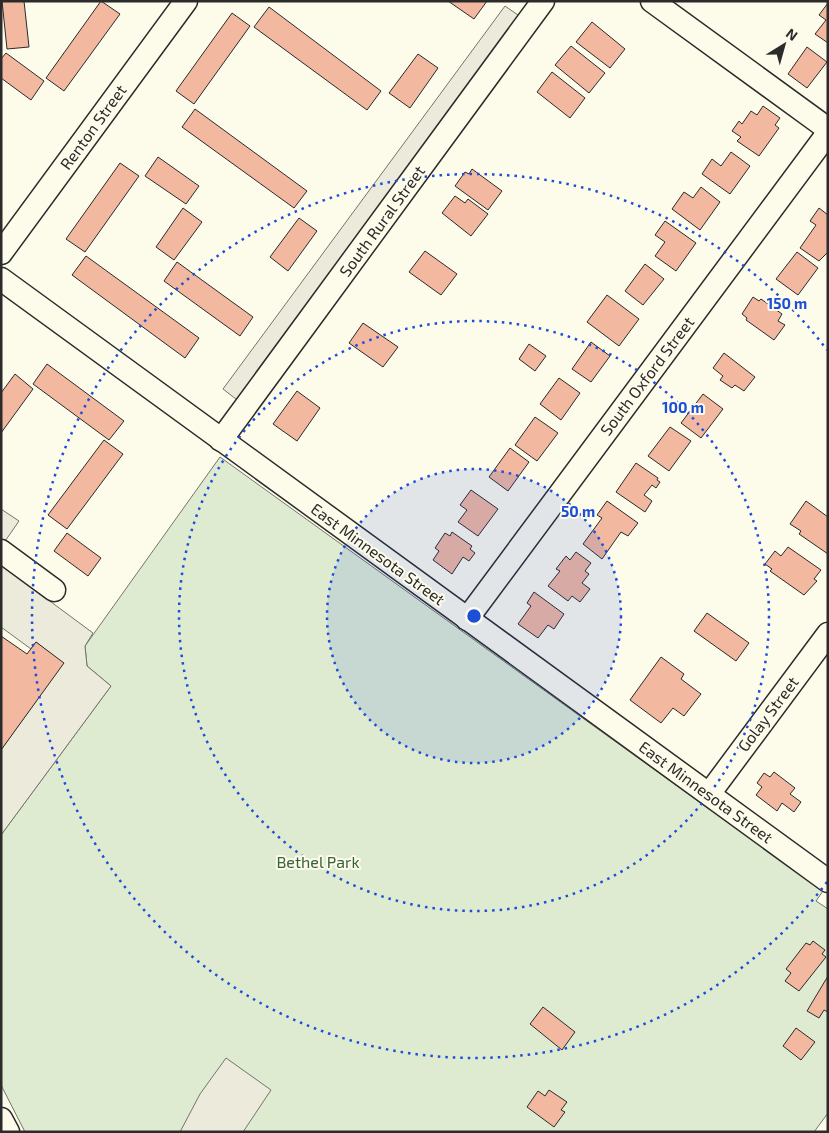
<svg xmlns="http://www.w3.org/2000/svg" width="829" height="1133" viewBox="0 0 829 1133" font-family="'Exo 2',sans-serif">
<rect width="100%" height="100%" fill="#fdfbea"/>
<path fill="#deebd1" stroke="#74746e" d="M220,457L823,891L816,901L828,909V1113L814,1132H25L1,1085V835L111,686L87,666L85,646Z"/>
<g fill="#eceadb" stroke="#74746e">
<path d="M505,6L535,27L254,413L223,389Z"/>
<path d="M1,509L19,521L1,547Z"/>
<path d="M1,565L93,633L85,646L87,666L111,686L1,835V750L63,663L36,642L31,649L1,627Z"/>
<path d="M226,1058L271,1090L243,1132H180L200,1094Z"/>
</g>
<g fill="#f2b8a0" stroke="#2b2b2b">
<path d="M2,1H24L29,47L7,49Z"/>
<path d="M101,1L120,14L64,91L46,78Z"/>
<path d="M448,1H487L474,19Z"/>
<path d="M828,3V43L815,34L826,20L819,15Z"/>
<path d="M269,7L381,91L367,110L254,27Z"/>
<path d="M232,13L250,26L194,104L176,91Z"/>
<path d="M592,22L625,49L610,68L576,42Z"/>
<path d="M571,46L605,73L589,93L555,65Z"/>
<path d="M807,47L827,62L807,88L788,74Z"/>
<path d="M6,53L44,81L31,100L1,78V59Z"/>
<path d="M418,54L438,68L410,108L389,93Z"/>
<path d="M552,72L585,98L570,118L537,92Z"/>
<path d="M763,106L780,118L775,125L779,128L759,156L737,141L741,137L732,131L739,121L742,124L751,111L757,115Z"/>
<path d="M195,109L307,191L294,208L182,127Z"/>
<path d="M731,152L750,166L730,194L702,174L712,159L721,166Z"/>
<path d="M158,157L199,186L186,204L145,176Z"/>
<path d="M120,163L139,176L85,252L66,239Z"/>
<path d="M472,169L502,191L488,210L455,186L465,172L469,174Z"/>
<path d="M701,187L720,202L700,230L672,209L684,192L693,198Z"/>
<path d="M455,196L465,203L468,199L488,214L471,236L442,213Z"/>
<path d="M183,208L202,222L174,260L156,247Z"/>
<path d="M819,208L828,215V252L819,261L800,248L816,225L810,221Z"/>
<path d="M299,218L317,231L288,271L270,257Z"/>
<path d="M665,221L696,243L676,271L655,256L665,242L655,235Z"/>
<path d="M425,251L457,274L441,295L409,272Z"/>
<path d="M797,252L818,268L798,295L776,279Z"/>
<path d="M86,256L199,338L185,358L72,275Z"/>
<path d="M177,262L253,317L240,336L164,281Z"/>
<path d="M645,264L664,279L643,305L625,291Z"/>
<path d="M607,295L639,319L619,346L587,322Z"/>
<path d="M753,297L759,301L761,299L782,314L778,321L785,325L774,340L746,320L747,318L742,314Z"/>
<path d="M363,323L398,347L383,367L349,343Z"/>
<path d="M591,342L610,356L591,382L572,369Z"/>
<path d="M529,344L546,356L535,371L519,359Z"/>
<path d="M724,353L755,377L744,391L735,385L732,388L720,380L723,376L713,368Z"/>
<path d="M47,364L124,421L109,440L33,384Z"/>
<path d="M15,374L33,389L1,433V393Z"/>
<path d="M559,378L580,393L561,420L540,404Z"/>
<path d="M297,391L320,408L297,441L273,424Z"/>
<path d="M703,394L723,409L701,438L681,423Z"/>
<path d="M535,417L558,433L537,461L515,445Z"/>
<path d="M670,427L691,441L669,471L648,456Z"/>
<path d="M104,440L123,454L67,529L48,515Z"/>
<path d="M510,448L529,462L508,491L489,477Z"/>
<path d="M636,463L658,478L657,480L660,482L656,488L652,485L644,495L652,501L645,512L616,492Z"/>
<path d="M471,490L498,509L478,536L458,522L467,510L460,505Z"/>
<path d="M607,501L638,523L628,536L621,532L602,559L583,544L602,518L597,515Z"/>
<path d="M806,501L828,517V554L799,534L801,531L790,524Z"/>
<path d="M452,532L472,546L470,549L475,553L469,561L463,557L452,574L433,560L439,551L435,548L445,533L450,536Z"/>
<path d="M67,533L101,558L88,576L54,551Z"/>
<path d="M788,547L821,570L814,579L817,581L804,595L770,571L772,569L765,564L775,551L781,556Z"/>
<path d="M576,552L591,563L585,571L589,574L582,583L590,589L580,602L572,596L568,601L548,586L560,571L556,569L566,556L570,560Z"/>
<path d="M534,592L564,614L554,629L548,625L538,638L518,624L531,606L527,603Z"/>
<path d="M707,613L749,643L736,661L694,631Z"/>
<path d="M1,636L27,654L36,642L64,663L1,750Z"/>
<path d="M661,657L684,674L681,679L701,694L684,716L673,708L661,723L630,700Z"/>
<path d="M774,772L795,788L790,794L801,802L794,812L782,803L777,811L756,795L762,787L757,783L764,773L770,777Z"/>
<path d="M813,941L825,950L822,954L826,957L799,991L785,981L791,973L786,969L806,943L810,945Z"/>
<path d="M828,976V1012L824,1010L819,1018L807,1011Z"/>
<path d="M543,1007L575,1032L562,1050L530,1024Z"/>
<path d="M796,1028L815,1042L801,1060L783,1046Z"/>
<path d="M549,1090L567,1102L561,1110L565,1112L554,1127L527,1107L538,1091L545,1096Z"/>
</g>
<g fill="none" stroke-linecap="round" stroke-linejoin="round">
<g stroke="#2b2b2b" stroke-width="25">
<g id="minor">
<path d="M652,1L828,129"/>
<path d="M1,253L186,1"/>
<path d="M1,279L828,881"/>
<path d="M221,440L543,1"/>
<path d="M1,551L54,590"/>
<path d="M467,619L828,133"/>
<path d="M709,794L828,634"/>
<path d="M1,1119L8,1132"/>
</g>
</g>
<use href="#minor" stroke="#fdfbea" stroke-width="22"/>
</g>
<circle cx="474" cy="616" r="147" fill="#1d4ed8" fill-opacity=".12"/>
<g fill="none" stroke="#1d4ed8" stroke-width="2.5" stroke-dasharray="2.5 5">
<circle cx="474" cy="616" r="147"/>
<circle cx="474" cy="616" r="295"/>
<path d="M827 882A442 442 0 1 1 827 350"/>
</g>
<g text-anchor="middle" stroke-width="4" stroke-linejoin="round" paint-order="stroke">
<g font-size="16" fill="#2b2b2b" stroke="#fdfbea">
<text transform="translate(93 127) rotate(-54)" y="6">Renton Street</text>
<text transform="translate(382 221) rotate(-54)" y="6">South Rural Street</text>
<text transform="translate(647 376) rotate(-53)" y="6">South Oxford Street</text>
<text transform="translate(378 554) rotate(36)" y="6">East Minnesota Street</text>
<text transform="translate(768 714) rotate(-53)" y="6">Golay Street</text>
<text transform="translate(706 792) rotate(36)" y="6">East Minnesota Street</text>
</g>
<g font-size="16" fill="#34623c" stroke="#fdfbea">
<text x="318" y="868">Bethel Park</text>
</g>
</g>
<circle cx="474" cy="616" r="8" fill="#1d4ed8" stroke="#fdfbea" stroke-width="2.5"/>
<g font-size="15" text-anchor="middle" font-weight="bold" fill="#1d4ed8" stroke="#fdfbea" stroke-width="4" stroke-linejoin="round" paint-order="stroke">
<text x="787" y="309">150 m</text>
<text x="683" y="413">100 m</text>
<text x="578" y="517">50 m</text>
</g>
<rect width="829" height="1133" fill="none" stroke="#2b2b2b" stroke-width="5"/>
<g transform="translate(784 45) rotate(37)" stroke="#fdfbea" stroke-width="4" paint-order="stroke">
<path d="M0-4L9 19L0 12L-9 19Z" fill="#2b2b2b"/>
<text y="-8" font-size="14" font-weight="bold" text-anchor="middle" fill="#2b2b2b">N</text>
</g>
</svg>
